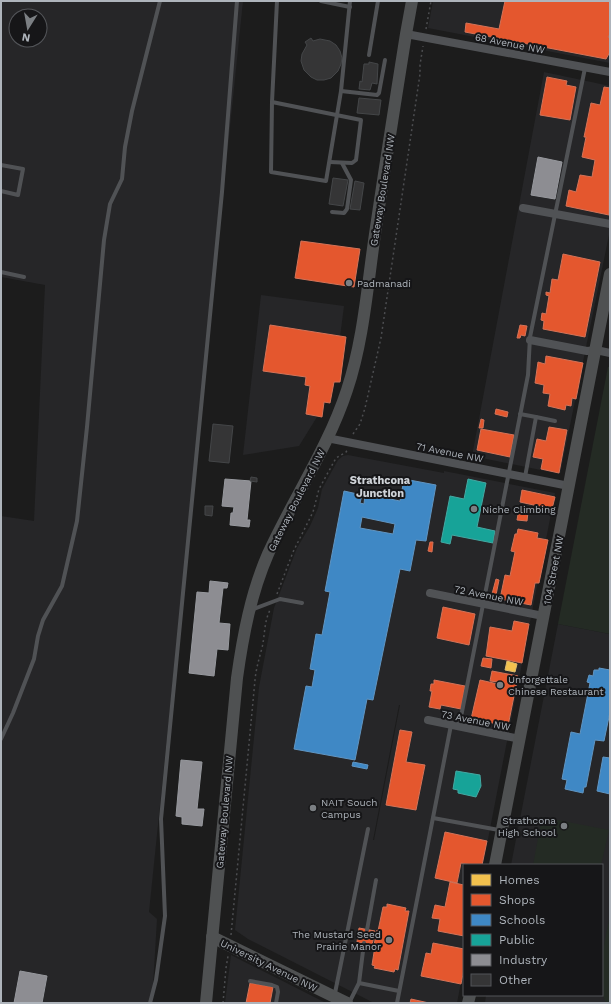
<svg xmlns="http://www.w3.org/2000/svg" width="611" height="1004" viewBox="0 0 611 1004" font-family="'Work Sans',sans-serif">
<rect width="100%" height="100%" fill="#1c1c1c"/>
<g fill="#262628" fill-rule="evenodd">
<path d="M1,1H243L149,912L157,919L152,1003H1V516L34,521L45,285L1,277ZM16,16H40V40H16Z"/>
<path d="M433,1H610V63L428,28Z"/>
<path d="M544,72L610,86V230L560,474L472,456Z"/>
<path d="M261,295L344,306L333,391L299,446L243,455Z"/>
<path d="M348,455L444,473V471L555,493L483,865H464V966L457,1003H374L248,939L235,930L259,687L274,608L297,548L310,526L318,508L322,489L338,460L343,456ZM399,705H400L374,840H373Z"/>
<path d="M558,624L610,634V1003H485L486,995H602V865H511Z"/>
<path d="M231,955L326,1003H225Z"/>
</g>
<g fill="#242b24">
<path d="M608,367H610V634L558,624Z"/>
<path d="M542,817L609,830L601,865H533Z"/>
<path d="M610,915V1003H606C595,979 605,941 610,915Z"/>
</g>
<path fill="#f2c14e" stroke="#debd6f" d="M507,661L517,664L515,672L505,670Z"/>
<g fill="#e4572e" stroke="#d47358">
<path d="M505,1H610V34L608,37L610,38V52L606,59L465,32L466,23L499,29Z"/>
<path d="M547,77L567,81L566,85L576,87L570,120L540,115Z"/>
<path d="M604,87L610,88L609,215L566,206L569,190L576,192L580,175L592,177L595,160L582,157L586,137H584L591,103L600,105Z"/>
<path d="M301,241L360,249L354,287L295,278Z"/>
<path d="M563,254L600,262L585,337L543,329L544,321L541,320L542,313L546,314L549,296L546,295V292L550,293L552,279L558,280Z"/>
<path d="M270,325L346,337L340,382H334L330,403L324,402L322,417L306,414L310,386L305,385L306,377L263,371Z"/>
<path d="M520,325L527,326L525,336L521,335L520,338H517Z"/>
<path d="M546,356L583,363L576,399L572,398L571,406L566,405L565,410L548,406L550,394L543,393L544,385L535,383L538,362L545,364Z"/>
<path d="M496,409L508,412L507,417L495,414Z"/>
<path d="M481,419L484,420L483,428H479Z"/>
<path d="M549,427L567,430L559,473L541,469L543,459L533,457L537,439L546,441Z"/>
<path d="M481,429L514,435L510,457L477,450Z"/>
<path d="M522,490L555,497L552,509L520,502Z"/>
<path d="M519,509L528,512L527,521L517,520Z"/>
<path d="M518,529L538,533L537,538L548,540L539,583H535L531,605L500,599L505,575L510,576L515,552L511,551L515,534H517Z"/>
<path d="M430,542H433L432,552L428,551Z"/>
<path d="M496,579L499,580L496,595L492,594Z"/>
<path d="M443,607L475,614L469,645L437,638Z"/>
<path d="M514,621L529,624L522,663L486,656L490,627L512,631Z"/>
<path d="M483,658L492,659L491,668L481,666Z"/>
<path d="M492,671L518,676L508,726L471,719L480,680L498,684V682L490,681Z"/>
<path d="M434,680L465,686L461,709L441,705L440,709L429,707L432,691H430L431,684H434Z"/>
<path d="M400,730L412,732L406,762L425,765L416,810L386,805Z"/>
<path d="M445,832L487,841L482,865H472L461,863L457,883L435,878Z"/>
<path d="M450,882L464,885V936L438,931L440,919L432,918L435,905L445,907Z"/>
<path d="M387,904L406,908L405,911H409L398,970L395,969L394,972L374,968L375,966L372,965L375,946L374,945L377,930L378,931L383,907H387Z"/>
<path d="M359,928L375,931L372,945L357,942Z"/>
<path d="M433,943L464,949V969L461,984L421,976L426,953L431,954Z"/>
<path d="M250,983L273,987L270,1003H246Z"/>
<path d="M411,999L429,1003H410Z"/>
</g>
<g fill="#3f88c5" stroke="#6095c2" fill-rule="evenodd">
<path d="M404,479L436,485L426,541L416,540L410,571L400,569L373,700L367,699L355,760L294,749L306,686L312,687L315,670L310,669L316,634L322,635L330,592L325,591L344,491L362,495L360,503L364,504L365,494L400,501ZM362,517L395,524L393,534L360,528Z"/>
<path d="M599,668L610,670V712L604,741L595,740L586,787H584L583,793L565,789L567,780L562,779L571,732L580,734L590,683L587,682L589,675L593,676L594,670H599Z"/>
<path d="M603,757L610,758V794L597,791Z"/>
<path d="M353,762L368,765L367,769L352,766Z"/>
</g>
<g fill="#17a398" stroke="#44a8a2">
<path d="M468,479L486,483L477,527L495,531L493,543L452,535L450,544L441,542L450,496L464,499Z"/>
<path d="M456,771L480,775L481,786L476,797L458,793V790L453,789Z"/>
</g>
<g fill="#8d8d92" stroke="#97999e">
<path d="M538,157L562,162L555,199L531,195Z"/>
<path d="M225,479L251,481L247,520H250L249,527L230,525L231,513H233L234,507L222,506Z"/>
<path d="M210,581L228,583L227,588H223L219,623L230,624L228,650L217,649L214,676L189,673L197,592L209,593Z"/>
<path d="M181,760L202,762L197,809H204L202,826L182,824V817L176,816Z"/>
<path d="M20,971L47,976L42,1003H14Z"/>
</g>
<g fill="#353536" stroke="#444648">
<path d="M311,38L313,41L320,39L330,41L336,45L340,51L342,58L341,64L338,71L331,78L324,80H317L311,77L304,70L301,61L302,54L307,45L305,42Z"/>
<path d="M369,62L378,64L377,84L372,83L370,90L359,89L360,81L362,82L364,64H369Z"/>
<path d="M359,98L381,100L379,115L357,113Z"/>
<path d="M333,178L348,180L343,206L329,204Z"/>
<path d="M355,181L364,183L360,210L350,209Z"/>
<path d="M213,424L233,426L229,463L209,461Z"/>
<path d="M251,477L257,478V482L250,481Z"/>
<path d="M205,506H213L212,516L205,515Z"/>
</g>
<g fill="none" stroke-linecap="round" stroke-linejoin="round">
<g stroke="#4c4d50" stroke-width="1.5" stroke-dasharray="2 3" stroke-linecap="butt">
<path d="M426,29L431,1"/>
<path d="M353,434L360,424L365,408L381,338L420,74V65L423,46"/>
<path d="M277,594L293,552L313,512L319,489L336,458L346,452L348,449"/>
<path d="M231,935L255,680C256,669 259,659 262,648C265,635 264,622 270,610"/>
<path d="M223,1003L226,968L228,956"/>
</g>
<g stroke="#505255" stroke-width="4">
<path d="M277,1L272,102L271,172L326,181L341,91L350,1"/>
<path d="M321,1L350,7"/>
<path d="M369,55L378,1"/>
<path d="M341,91L377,95L379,93L385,60"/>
<path d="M272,102L361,120L356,160L352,163L330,162"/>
<path d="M1,165L23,169L18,195L1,191"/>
<path d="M332,212L344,213L347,209L351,180L342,163"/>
<path d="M1,272L24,277"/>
<path d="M520,414L536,417"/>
<path d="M525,477L536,417L555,421"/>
<path d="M251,610L280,599L302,603"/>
<path d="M459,727L528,375L530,337L585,68"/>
<path d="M1,739L13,713L34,659L38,636L43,620L62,586L77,521L87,427L104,240L110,204L122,179L125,147L132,111L160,1"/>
<path d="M433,818L499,830"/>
<path d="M367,930L376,880"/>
<path d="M250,981L272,985L277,987L278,992L276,1003"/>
<path d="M359,983L399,991"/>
<path d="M150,1003L156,980L165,916L161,819L222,192L237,1"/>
<path d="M333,1003L368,829"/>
<path d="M349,1003L359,983L364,943"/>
<path d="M397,1003L451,725"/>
</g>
<g stroke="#505255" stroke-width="8">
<path d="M406,34L610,72"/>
<path d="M523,208L610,224"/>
<path d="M530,340L587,351L596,350L610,353"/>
<path d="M327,438L569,486"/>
<path d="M430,593L543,616"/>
<path d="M428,720L520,739"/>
</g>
<g stroke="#4f5152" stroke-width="12">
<path d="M495,865L610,274"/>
<path d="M212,937L347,1003"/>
<path d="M206,1003L237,678C243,635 251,593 268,554C293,499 328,448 347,390C363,342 367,290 374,241C384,172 395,103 406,34L412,1"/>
<path d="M468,1003L470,995"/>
</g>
</g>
<g fill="#7b7f83" stroke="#161618" stroke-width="1.5">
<circle cx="349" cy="283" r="4"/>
<circle cx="474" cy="509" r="4"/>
<circle cx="500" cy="685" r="4"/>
<circle cx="313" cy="808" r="4"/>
<circle cx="564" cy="826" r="4"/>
<circle cx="389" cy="940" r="4"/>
</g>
<g text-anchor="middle" stroke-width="4" stroke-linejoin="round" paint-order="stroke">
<g font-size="10" fill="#aeb4bb" stroke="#161618">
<text transform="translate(510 43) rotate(11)" y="4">68 Avenue NW</text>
<text transform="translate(382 190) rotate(-81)" y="4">Gateway Boulevard NW</text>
<text transform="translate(450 452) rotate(11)" y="4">71 Avenue NW</text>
<text transform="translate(296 500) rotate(-63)" y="4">Gateway Boulevard NW</text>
<text transform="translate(553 570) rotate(-79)" y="4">104 Street NW</text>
<text transform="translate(489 595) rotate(11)" y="4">72 Avenue NW</text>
<text transform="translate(476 720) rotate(11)" y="4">73 Avenue NW</text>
<text transform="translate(224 812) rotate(-85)" y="4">Gateway Boulevard NW</text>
<text transform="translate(269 965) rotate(26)" y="4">University Avenue NW</text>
</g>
<g font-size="10" fill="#aeb4bb" stroke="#161618" text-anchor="start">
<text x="357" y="287">Padmanadi</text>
<text x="482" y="513">Niche Climbing</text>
<text x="508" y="683">Unforgettale<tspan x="508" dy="12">Chinese Restaurant</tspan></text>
<text x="321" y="806">NAIT Souch<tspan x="321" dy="12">Campus</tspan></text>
<text x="556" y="824" text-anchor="end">Strathcona<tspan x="556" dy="12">High School</tspan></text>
<text x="381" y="938" text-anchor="end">The Mustard Seed<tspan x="381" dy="12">Prairie Manor</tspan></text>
</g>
<g font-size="11" font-weight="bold" fill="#cfd3d8" stroke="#161618">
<text x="380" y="484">Strathcona<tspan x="380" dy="13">Junction</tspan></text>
</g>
</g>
<rect width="611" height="1004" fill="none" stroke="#aeb4bb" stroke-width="4"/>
<rect x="463" y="864" width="140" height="132" fill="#161618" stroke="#535559"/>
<rect x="471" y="874" width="20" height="12" fill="#f2c14e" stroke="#535559"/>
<text x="499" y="884" font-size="12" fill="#aeb4bb">Homes</text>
<rect x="471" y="894" width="20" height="12" fill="#e4572e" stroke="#535559"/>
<text x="499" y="904" font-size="12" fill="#aeb4bb">Shops</text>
<rect x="471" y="914" width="20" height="12" fill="#3f88c5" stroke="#535559"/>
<text x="499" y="924" font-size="12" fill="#aeb4bb">Schools</text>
<rect x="471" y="934" width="20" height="12" fill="#17a398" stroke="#535559"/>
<text x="499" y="944" font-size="12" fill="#aeb4bb">Public</text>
<rect x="471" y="954" width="20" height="12" fill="#8d8d92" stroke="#535559"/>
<text x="499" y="964" font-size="12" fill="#aeb4bb">Industry</text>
<rect x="471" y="974" width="20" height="12" fill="#353536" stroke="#535559"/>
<text x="499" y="984" font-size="12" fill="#aeb4bb">Other</text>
<g transform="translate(28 28) rotate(191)"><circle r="19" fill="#161618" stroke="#535559"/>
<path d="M0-3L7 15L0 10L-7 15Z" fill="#7b7f83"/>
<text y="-6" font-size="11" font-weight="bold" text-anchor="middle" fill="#aeb4bb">N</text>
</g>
</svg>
